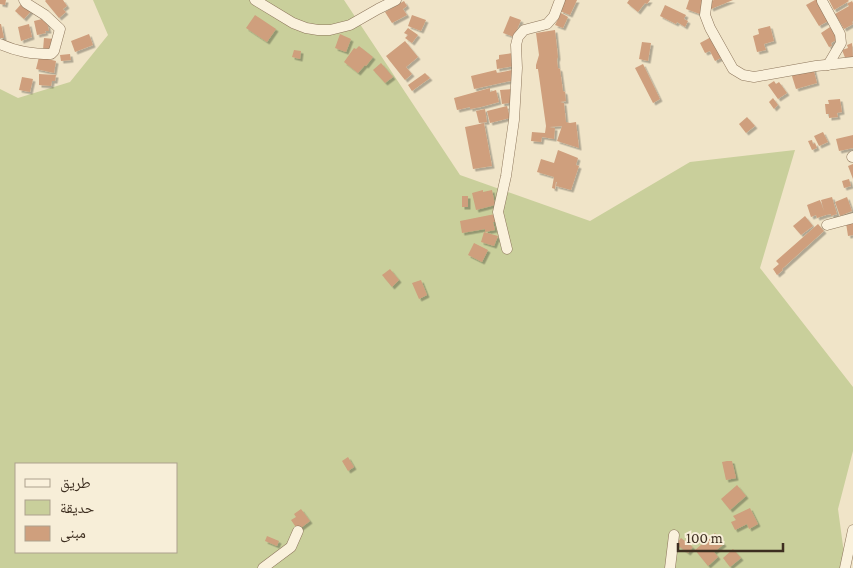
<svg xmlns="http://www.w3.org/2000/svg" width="853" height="568" viewBox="0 0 853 568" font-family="'Crimson Pro','Noto Naskh Arabic',serif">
<defs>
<filter id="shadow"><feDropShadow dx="2.5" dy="2.5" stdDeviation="0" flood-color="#0004"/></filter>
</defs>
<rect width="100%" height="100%" fill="#f0e4c8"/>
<path fill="#c9cf9b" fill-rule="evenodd" d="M93,0H344L460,175L590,221L690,162L795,150L760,268L853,387V451L838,509L846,568H0V89L18,98L70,82L108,35ZM16,464H176V552H16Z"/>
<g fill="#cf9f7d" filter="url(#shadow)">
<path d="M0,0H6L5,5L0,4Z"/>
<path d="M46,0H63L67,6L63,9L66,12L59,18L45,1Z"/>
<path d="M565,0H577L570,15L560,11Z"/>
<path d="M629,0H650L647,4L645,3L638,12L627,3Z"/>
<path d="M689,0H705L700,14L686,9Z"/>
<path d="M714,0H733L711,9L708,2Z"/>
<path d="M815,0H818L830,20L819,26L806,5Z"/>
<path d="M829,0H848L849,1L834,10Z"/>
<path d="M404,1L407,6L403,9L407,15L392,23L385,12Z"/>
<path d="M852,1L853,3V21L852,22L853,24L844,29L835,14L849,6L847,4Z"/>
<path d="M23,2L32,10L24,19L15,11Z"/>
<path d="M665,5L686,15L684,19L688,21L685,27L677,22L676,24L660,16Z"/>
<path d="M561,13L568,17L563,28L555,25Z"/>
<path d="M255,15L276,29L267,42L246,28Z"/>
<path d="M412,15L426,20L421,31L408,26Z"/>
<path d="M510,16L521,20L514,37L503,33Z"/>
<path d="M46,18L49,31H45L46,33L37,35L34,21Z"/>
<path d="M0,24H1L4,38H0Z"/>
<path d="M29,24L32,37L21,41L18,27Z"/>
<path d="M770,26L774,41L764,44L766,50L757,52L753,36L759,34L758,29Z"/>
<path d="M830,27L838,39L831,43L832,46L829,47L821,33Z"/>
<path d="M408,28L418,35L412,43L405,38L408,35L404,33Z"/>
<path d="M555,30L558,57L557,60L558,68L560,69L563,91L565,92L566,101L560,102L564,103L566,122L570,123L576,122L579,148L557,141L562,126L549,127L555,128L554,139L542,137L541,142L531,141L532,132L545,133L546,126L538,69H536V65L539,55L536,33Z"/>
<path d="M89,34L93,45L75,52L71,41Z"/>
<path d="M340,34L351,39L346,52L335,48Z"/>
<path d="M713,36L721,58L715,61L710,51L705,53L700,43Z"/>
<path d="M44,38L54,39L53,51L43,50Z"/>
<path d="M405,41L418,57L406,67L412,74L405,80L386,56Z"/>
<path d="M642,42L651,43L648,61L639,59Z"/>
<path d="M852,43L853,58L846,60L842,50L848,48L847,45Z"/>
<path d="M359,46L373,57L366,66L365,65L358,73L344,62L354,48L356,49Z"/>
<path d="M294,50L301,51L300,59L292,57Z"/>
<path d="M513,53L514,66L497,69L496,60L499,59V55Z"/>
<path d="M70,54L71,60L61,61L60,55Z"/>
<path d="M39,57L56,61L54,73L36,69Z"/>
<path d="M381,63L393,77L385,83L373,70Z"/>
<path d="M643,64L660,99L653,103L635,68Z"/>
<path d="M813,67L817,83L796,89L791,73Z"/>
<path d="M496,70L497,73L512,70L515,80L474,89L471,76Z"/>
<path d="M425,73L430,78L412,91L408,85Z"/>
<path d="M39,74L56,75L55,81H52L51,86L39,85Z"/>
<path d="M22,77L33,79L30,92L19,90Z"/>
<path d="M774,81L776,84L779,82L787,93L778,99L768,85Z"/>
<path d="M490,88V92L496,90L499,102L481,107L470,109V107L457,110L454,98Z"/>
<path d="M512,89L514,102L502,104L500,90Z"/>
<path d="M773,98L778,105L774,109L769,102Z"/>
<path d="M840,99L842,112L837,113L838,117L829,118V114H826L825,104H829L828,100Z"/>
<path d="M507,106L510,118L490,123L487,111Z"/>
<path d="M485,109L487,122L479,123L476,111Z"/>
<path d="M747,117L755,126L746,133L739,124Z"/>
<path d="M484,123L492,166L473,169L465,127Z"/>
<path d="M823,132L828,142L819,146L814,136Z"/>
<path d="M853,135V148L839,151L836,139Z"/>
<path d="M812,140L813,144L815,143L817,148L812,150L808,141Z"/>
<path d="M558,150L578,158L576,165L579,166L571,190L556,186L557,182H556L555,189L552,188L554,177L537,172L541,159L554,163Z"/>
<path d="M853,164V179L848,166Z"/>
<path d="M849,179L851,186L844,188L842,181Z"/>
<path d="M483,190V192L492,190L495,205L476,210L472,193Z"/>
<rect x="462" y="196" width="6" height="11"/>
<path d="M832,197L837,214L831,216V214L826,215L817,218L816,215L811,217L807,205L820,200L824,211L821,200Z"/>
<path d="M847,197L852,211L840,216L835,202Z"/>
<path d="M495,214L497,222H493L495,230L485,232V229L462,233L460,221Z"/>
<path d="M805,216L813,226L801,235L793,226Z"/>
<path d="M853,222V235L848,236L846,223Z"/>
<path d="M818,224L824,231L782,269L783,270L777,275L773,269L779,264L776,261Z"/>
<path d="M484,232L498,236L494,246L481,242Z"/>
<path d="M474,243L488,250L482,262L468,255Z"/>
<path d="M390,269L399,280L392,287L382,275Z"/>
<path d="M421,280L427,295L419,299L412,283Z"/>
<path d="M348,457L354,467L348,471L342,461Z"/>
<path d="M727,461H732L736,478L726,480L722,462Z"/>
<path d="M737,485L746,496L730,510L721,499Z"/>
<path d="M750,508L758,524L749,529L747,524L735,530L731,522L736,520L733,516Z"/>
<path d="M301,509L310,521L298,530L291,520L296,517L294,514Z"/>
<path d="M715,533L724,544L714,552L718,557L708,566L695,550Z"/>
<path d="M267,536L279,541L277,546L265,541Z"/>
<path d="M681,538L693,547L688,553L676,544Z"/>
<path d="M733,549L741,558L730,567L723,558Z"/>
</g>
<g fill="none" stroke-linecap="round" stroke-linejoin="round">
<g stroke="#8d765c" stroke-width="11">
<g id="minor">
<path d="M255,0L293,23L306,28L318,30H330L350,25L378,9L396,0"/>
<path d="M707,0L705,15L710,28L733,69L743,75L754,77L816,66L853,62"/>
<path d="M822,1L840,34L841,43L828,65"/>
<path d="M0,44C18,52 32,54 51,54L54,51L60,29L45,15L26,3L24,0"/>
<path d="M852,157L853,156"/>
<path d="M827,225L853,218"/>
<path d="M507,249L498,212L506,176L514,120L517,68L516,45L518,37L524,30L547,24L554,16L560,0"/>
<path d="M263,568L291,547L298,531"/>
<path d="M670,568L674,535"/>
<path d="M845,568L853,530"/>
</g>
</g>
<use href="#minor" stroke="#faf1dc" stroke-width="10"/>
</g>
<rect x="15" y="463" width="162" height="90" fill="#f7eed8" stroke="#ada18e"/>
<rect x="25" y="479" width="25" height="8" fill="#faf1dc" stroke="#ada18e"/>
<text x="60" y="488" font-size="15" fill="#3d2e20">طريق</text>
<rect x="25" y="500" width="25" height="15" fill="#c9cf9b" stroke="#ada18e"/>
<text x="60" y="513" font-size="15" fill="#3d2e20">حديقة</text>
<rect x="25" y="526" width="25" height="15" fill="#cf9f7d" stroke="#ada18e"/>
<text x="60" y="538" font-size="15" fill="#3d2e20">مبنى</text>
<path d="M678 543v8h105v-8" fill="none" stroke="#3d2e20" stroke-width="2.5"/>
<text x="686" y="543" font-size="15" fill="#3d2e20" stroke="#f7eed8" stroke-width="4" paint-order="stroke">100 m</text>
</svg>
